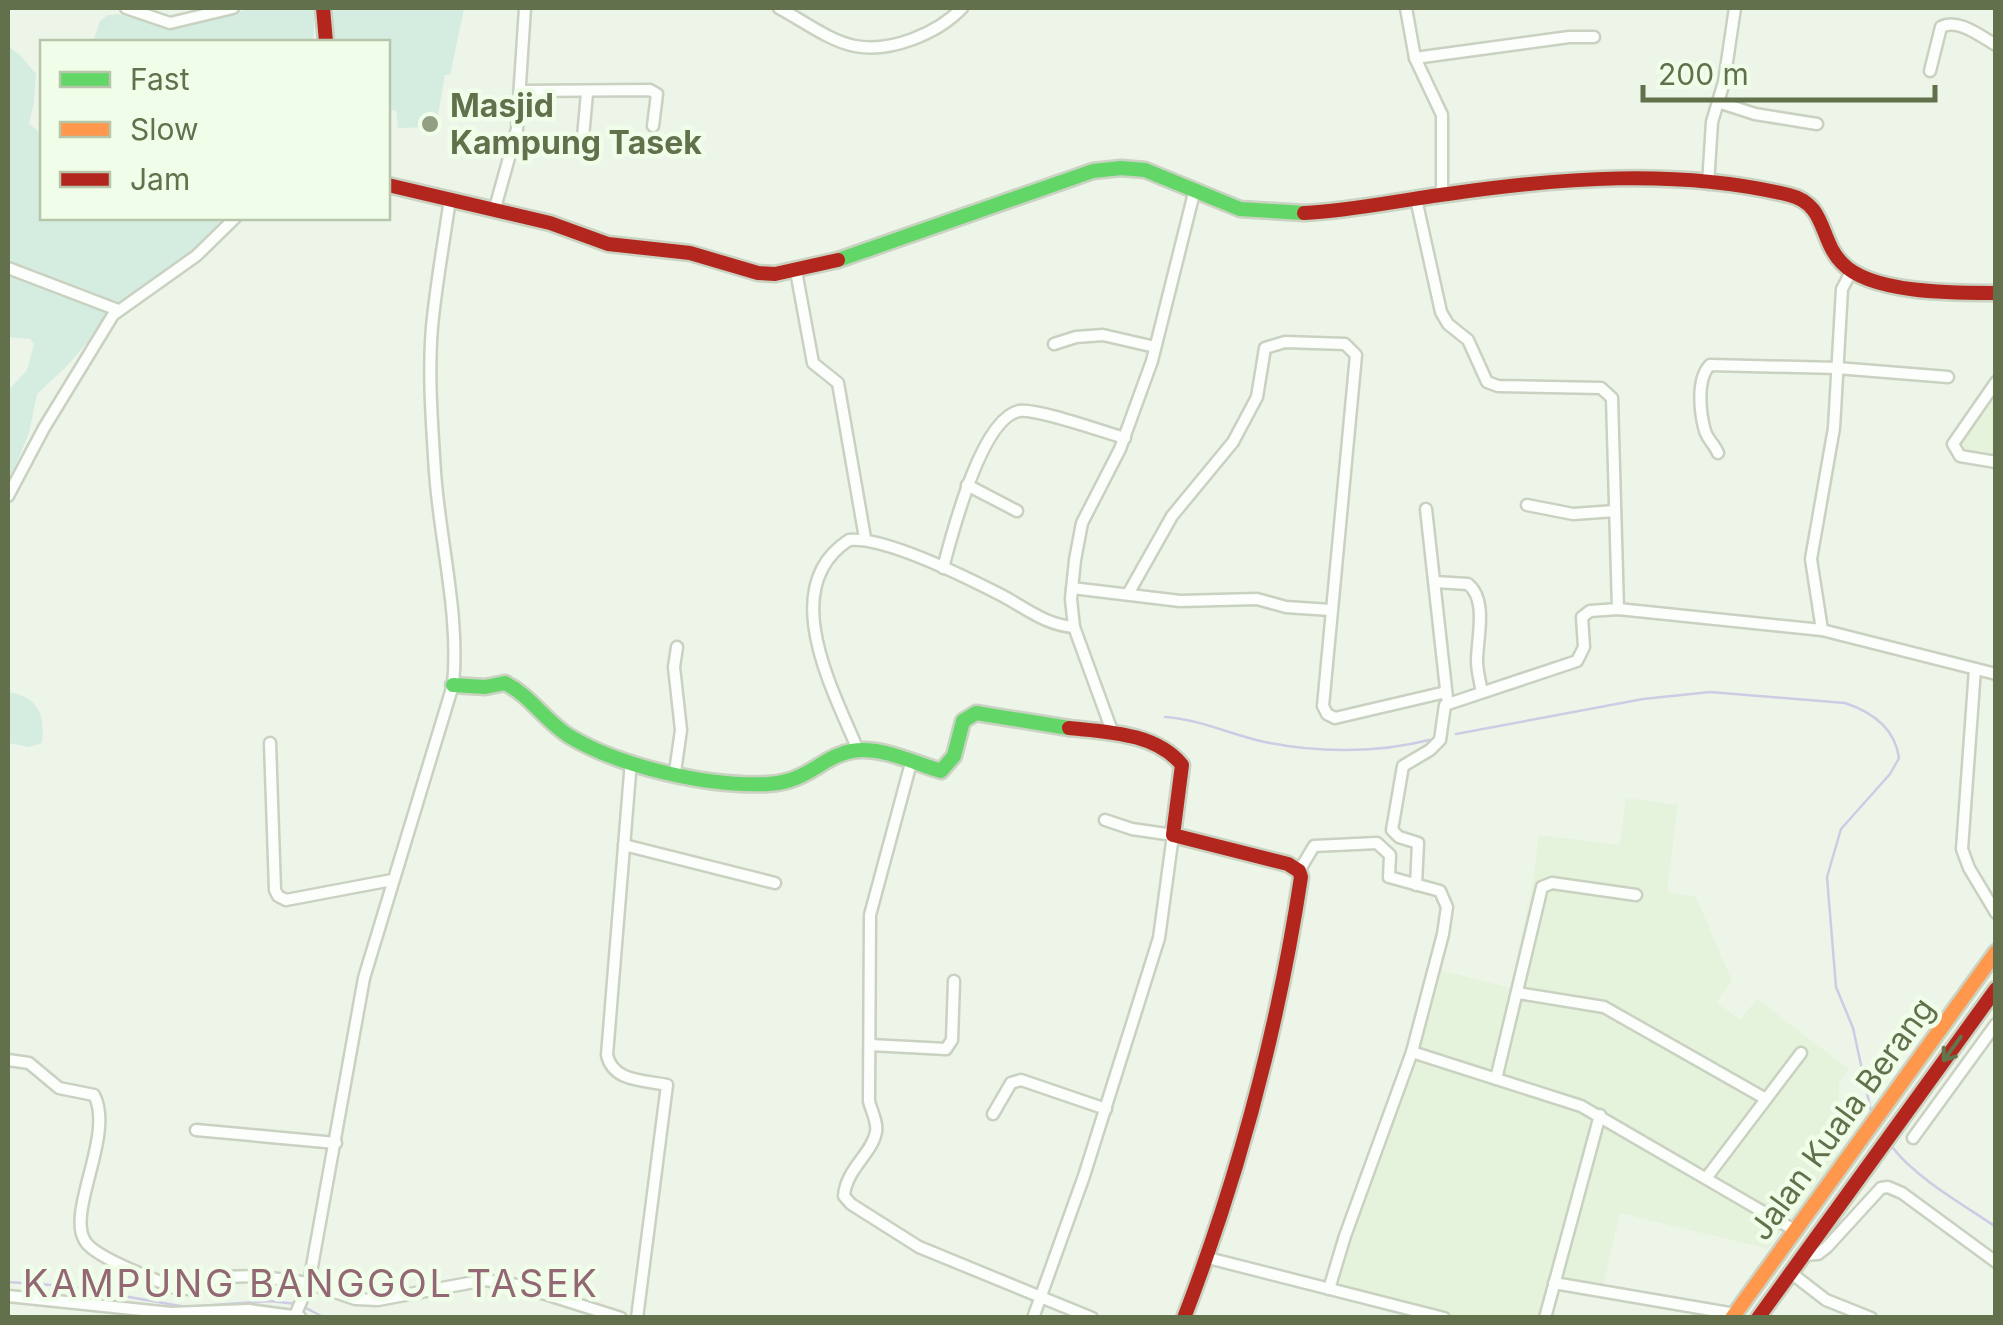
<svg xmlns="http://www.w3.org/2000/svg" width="2003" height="1325" viewBox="0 0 2003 1325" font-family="Inter,sans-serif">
<rect width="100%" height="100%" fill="#ecf5e8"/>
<g fill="#e5f3dc">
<path d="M1995,379V466L1962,461L1950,455L1948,445Z"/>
<path d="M1626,798L1678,805L1667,892L1696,897L1732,981L1717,1002L1740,1020L1757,999L1849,1069L1839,1082L1838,1155L1768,1249L1620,1213L1603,1286L1552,1278L1541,1317H1461L1339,1285L1351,1237L1419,1054L1441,970L1510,988L1532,888L1539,835L1620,845Z"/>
</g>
<g fill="#d5ede0">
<path d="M252,8H313L315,14L313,42H93L100,21L108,15L119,14L177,29Z"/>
<path d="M332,8L464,9L450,75H445L436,127L398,128L396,110L388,111V42H333Z"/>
<path d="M8,46L21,56L36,74L34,102L29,124L42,134V218H230L195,251L118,306L67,366L37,394L29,433L8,484V391L27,370L34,344L30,339L8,337Z"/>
<path d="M8,692C38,697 45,713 42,743L29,747L8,743Z"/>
</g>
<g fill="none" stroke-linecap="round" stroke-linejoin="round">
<g stroke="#cecbe4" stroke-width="2.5">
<path d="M1165,717C1199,719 1232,735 1265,742C1317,753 1378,753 1429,740"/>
<path d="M1456,734L1643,699L1710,692L1845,703C1872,712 1895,728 1899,758L1890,774L1841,829L1827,877L1836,987L1853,1028L1871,1111"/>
<path d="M1893,1148C1916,1178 1964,1205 1996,1227"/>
<path d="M8,1282L66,1286L186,1307L270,1301L297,1304"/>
<path d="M304,1307L325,1318"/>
</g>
<g stroke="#c9d1c1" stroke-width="15">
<g id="street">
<path d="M126,8L170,23L233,8"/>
<path d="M779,8C802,20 829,41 855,46C891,53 938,33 962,8"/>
<path d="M1406,8L1415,58L1442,115V194"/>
<path d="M1415,58L1569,37H1594"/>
<path d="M1930,71L1941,27C1958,18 1980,36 1996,45"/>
<path d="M522,91L650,90L657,94L653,126"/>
<path d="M1718,102L1755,114L1817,124"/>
<path d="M583,137L587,93"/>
<path d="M1708,184L1712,122L1724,82L1735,8"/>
<path d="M1416,199L1441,312L1448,324L1468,340L1487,382L1498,386L1601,388L1612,398L1618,609"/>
<path d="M495,208L517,129L525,8"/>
<path d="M8,268L118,310"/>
<path d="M796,271L813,363L838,383L865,538"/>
<path d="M1054,344L1076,337L1103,335L1155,347"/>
<path d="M1996,382L1953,444L1960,456L1996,462"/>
<path d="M1718,453C1715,445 1708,440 1705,431C1700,413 1696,379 1710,365L1837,368L1948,377"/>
<path d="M967,485L1017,511"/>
<path d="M8,496L44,428L113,315L196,256L235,218"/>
<path d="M1527,505L1573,514L1615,511"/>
<path d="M1426,509L1447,698"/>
<path d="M943,568C952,534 981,419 1019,411C1037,408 1103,432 1125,438"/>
<path d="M1435,582L1468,584C1488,600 1477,638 1477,661C1477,671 1480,682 1482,692"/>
<path d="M1072,588L1180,601L1257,599L1286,607L1330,610"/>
<path d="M1128,594L1172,516L1233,442L1257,397L1265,348L1285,342L1345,344L1356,355L1323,706L1327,714L1335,718L1446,692"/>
<path d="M1822,630L1811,559L1834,428L1842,289L1851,272"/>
<path d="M1975,669L1962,849L1969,868L1996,913"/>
<path d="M1112,731L1074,627L1071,599L1075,560L1082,523L1120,449L1152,361L1195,189"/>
<path d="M270,743L275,890L278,896L286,900L392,880"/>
<path d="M858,750C833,690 776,587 849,540C885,536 968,578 1003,596C1027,609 1046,625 1074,627"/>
<path d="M631,761L607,1055C613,1082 644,1080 667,1085L637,1318"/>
<path d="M911,763L870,915L869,1101C871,1110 878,1122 876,1132C872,1154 846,1169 844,1196L851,1204L919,1247L1092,1318"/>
<path d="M675,772L681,730L674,667L677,647"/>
<path d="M624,845L775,883"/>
<path d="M1299,871L1314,846L1377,843L1390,855L1389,877L1440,891L1447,907L1443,934L1412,1052L1345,1236L1329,1289"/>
<path d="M1416,885L1418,843L1399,837L1392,830L1403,766L1430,750L1440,740L1445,705L1577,661L1584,647L1582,617L1590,611L1618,609L1822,630L1996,674"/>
<path d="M1518,993L1604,1007L1766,1099"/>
<path d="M870,1045L946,1049L952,1040L954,981"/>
<path d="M1412,1052L1581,1106L1796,1231"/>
<path d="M8,1060L29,1063L59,1088L94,1095C115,1134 66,1212 85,1241C95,1258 155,1279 175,1288L189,1289L222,1277L255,1276L309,1283L355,1299L378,1300L485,1280L517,1285L621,1318"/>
<path d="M1496,1079L1542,887L1552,883L1636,895"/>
<path d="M993,1114L1011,1083L1021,1080L1106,1109"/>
<path d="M196,1130L336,1143"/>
<path d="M1913,1138L1996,1024"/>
<path d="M1707,1177L1801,1053"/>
<path d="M1804,1255L1818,1254L1827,1247L1881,1188L1888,1187L1902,1193L1996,1262"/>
<path d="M1208,1258L1444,1318"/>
<path d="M1791,1273L1826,1300L1871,1318"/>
<path d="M1554,1283L1735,1314"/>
<path d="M8,1296L171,1313L249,1310L300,1317"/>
<path d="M294,1318L309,1283L364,978L453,685C460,615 440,543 435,472C432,424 428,375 432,327C436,284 444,241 450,199"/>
<path d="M1033,1318L1084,1176L1159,938L1173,835L1132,829L1105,820"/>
<path d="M1545,1318L1600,1115"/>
</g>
</g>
<g stroke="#cad2c2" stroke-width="19">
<g id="fast">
<path d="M838,260L1093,171L1121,168L1145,170L1240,209L1304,213"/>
<path d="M453,685L485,687L505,683C531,696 545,721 569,736C620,767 709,787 768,784C809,782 822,756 852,751C881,746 914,763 941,771L954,756L963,721L976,713L1069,728"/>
</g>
</g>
<g stroke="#cad2c2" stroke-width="19">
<path id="slow" d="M1732,1318L1996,952"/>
</g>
<g stroke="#cad2c2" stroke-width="19">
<g id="jam">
<path d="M323,8L326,42"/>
<path d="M388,185L550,223L608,244L690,253L758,273L775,274L838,260"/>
<path d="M1304,213C1352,211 1400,200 1448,194C1559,178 1678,168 1789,195C1827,204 1819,240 1842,263C1871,294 1956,293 1996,293"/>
<path d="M1069,728C1108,732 1156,733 1182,765L1173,835L1288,864L1299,871L1301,877C1278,1029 1239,1175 1184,1318"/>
<path d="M1758,1318L1996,989"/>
</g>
</g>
<use href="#street" stroke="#fcfefc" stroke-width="10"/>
<use href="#fast" stroke="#63d668" stroke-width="14"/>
<use href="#slow" stroke="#ff974d" stroke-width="14"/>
<use href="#jam" stroke="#b3261e" stroke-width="14"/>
</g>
<defs><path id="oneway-shaft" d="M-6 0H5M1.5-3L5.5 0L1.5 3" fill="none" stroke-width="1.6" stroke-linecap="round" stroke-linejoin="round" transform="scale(2.5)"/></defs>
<use stroke="#62754c" href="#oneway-shaft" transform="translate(1952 1049) rotate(126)"/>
<circle fill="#929f82" stroke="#f0fee9" stroke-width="4" cx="430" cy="124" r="10"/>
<g text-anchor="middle" stroke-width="9" stroke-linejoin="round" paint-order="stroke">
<g font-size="32" font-weight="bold" fill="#62704b" stroke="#f0fee9" text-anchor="start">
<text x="450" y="117">Masjid<tspan x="450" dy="37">Kampung Tasek</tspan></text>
</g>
<g font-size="32" fill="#62704b" stroke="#f0fee9">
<text transform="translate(1842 1119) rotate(-54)" y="11">Jalan Kuala Berang</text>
</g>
<g font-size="38" letter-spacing="2.5" fill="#936774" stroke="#f0fee9">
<text x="311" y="1297">KAMPUNG BANGGOL TASEK</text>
</g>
</g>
<rect width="2003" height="1325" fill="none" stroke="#62704b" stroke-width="20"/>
<rect x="40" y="40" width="350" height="180" fill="#f0fee9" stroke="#b7c5aa" stroke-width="2.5"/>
<rect x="60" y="72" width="50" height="15" fill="#63d668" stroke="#b7c5aa" stroke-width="2.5"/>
<text x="130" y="90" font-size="30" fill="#62704b">Fast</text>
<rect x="60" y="122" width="50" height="15" fill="#ff974d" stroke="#b7c5aa" stroke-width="2.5"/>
<text x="130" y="140" font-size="30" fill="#62704b">Slow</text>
<rect x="60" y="172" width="50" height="15" fill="#b3261e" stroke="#b7c5aa" stroke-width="2.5"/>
<text x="130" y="190" font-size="30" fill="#62704b">Jam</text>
<path d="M1643 85v15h292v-15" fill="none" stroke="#62704b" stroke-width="5"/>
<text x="1658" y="85" font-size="30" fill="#62704b" stroke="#f0fee9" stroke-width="8" paint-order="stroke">200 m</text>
</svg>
